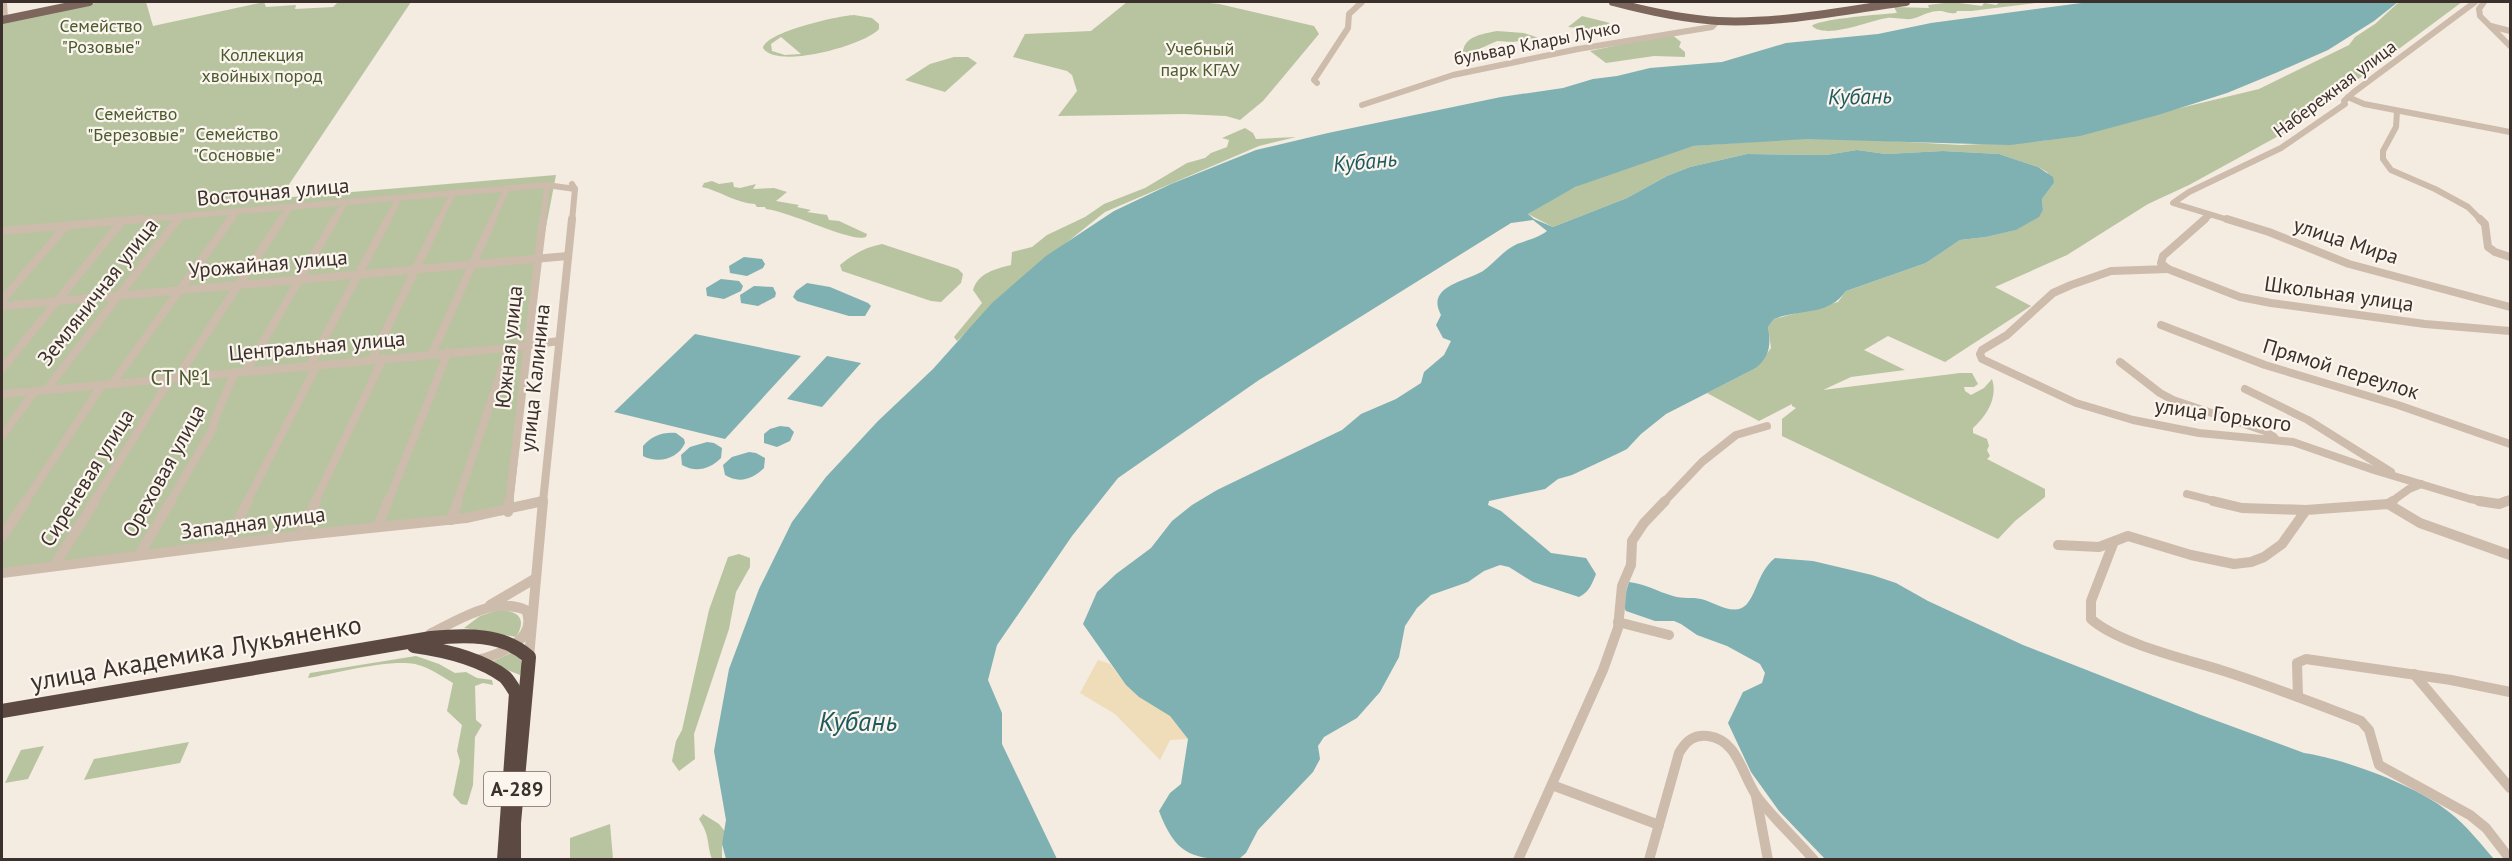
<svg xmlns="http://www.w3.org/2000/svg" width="2512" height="861" viewBox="0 0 2512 861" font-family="'PT Sans',sans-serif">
<rect width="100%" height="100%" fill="#f4ebe1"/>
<g fill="#b8c4a0" fill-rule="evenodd">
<path d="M100,2H146L153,26L264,2L266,7L296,5L295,9L333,7L338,2H411L280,198L556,175L540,258L512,514L426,525L387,527L2,577V22Z"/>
<path d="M1127,2H1200L1219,4L1314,26L1319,34L1263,101L1240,120L1226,116L1184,114L1058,116L1077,91L1072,75L1067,71L1013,57L1025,34L1091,31Z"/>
<path d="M1952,2L1982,6L1984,3L1996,5L2000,2H2044L1971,11H1957L1956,13C1947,14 1945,11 1940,11C1932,10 1921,16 1915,18C1907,21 1896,17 1887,18C1870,20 1827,40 1812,26C1818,19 1884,14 1897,13L1894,7L1929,8L1928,5Z"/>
<path d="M2399,2H2462L2291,129L2189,185L2148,204L2067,255L1995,287L2031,306L1945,362L1888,336L1864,350L1905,370L1851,377L1823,390L1960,373H1972L1978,384L1974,387H1964L1965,391L1971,395L1984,388L1992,379C1998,398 1987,415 1973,428V433L1987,439L1989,446L1987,450L1990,456L1987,459L2045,489V497L2015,521L1998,539L1782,436V419L1796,408L1792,406V404L1759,421L1707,393L1756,368L1771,348L1768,327L1774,319L1838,302L1846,291L1926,263L1960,240L1986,237L2015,230L2038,217L2043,210L2042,199L2054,183L2047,172L2038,167L1999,154L1943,151L1886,154L1857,150L1826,155L1747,154L1690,167L1667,176L1627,198L1553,227L1528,214L1564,192L1601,175L1678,147L1795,139H1854L1961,145L2043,141L2259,89L2349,45L2355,37L2375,24Z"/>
<path d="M854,15L872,18L879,24V29C865,45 777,70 763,48C766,32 837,16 854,15ZM781,37L801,54L785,55L772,51L771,44Z"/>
<path d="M1582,16L1610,23L1601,30L1568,27Z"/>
<path d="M1497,31L1524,33L1539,38L1513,42L1497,41L1470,53L1463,52C1464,36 1483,34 1497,31Z"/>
<path d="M1671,34L1681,42L1679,47L1685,52V57L1654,56L1606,63L1590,51Z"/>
<path d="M954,57H968L977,63L945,92L905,80L930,64Z"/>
<path d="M1245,128L1253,133L1256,139L1296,137L1259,146L1105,212L1032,270L957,341L954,337L982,303L973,290C978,273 995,269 1011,265L1012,252L1032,247L1047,235L1085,217L1104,204L1145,188L1187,163L1205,158L1211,153L1227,147L1229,140L1222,138Z"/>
<path d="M712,181L719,184L733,182L734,187L740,188L756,184L753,189L774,188L787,192L776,201L799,205L797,207L811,210L807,212L827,215L829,220L839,221L867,234L866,237C852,243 792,212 766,209L765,207H757L755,204C736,203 720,191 702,187L704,183Z"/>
<path d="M882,244L958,269L963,274L961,283L941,302L931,301L842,271L840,265C853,254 866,247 882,244Z"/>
<path d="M739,554L750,558V567L736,592L729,629L694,734L695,759L679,771L672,761L676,741L682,730L709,610L728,557Z"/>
<path d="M498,610C517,610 528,618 516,637L464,628L480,616Z"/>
<path d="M513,652C522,659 524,663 520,675L489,663Z"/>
<path d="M416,656L439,664L455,673L466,672L477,678L492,680L493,685L483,683L475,686L476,720L482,725L475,737L473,785L467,805L461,804L453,795L460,761L457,751L462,725L447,711L453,683C441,676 429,667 415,664C388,659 336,673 308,678L310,673Z"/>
<path d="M189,742L180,763L84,780L94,759Z"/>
<path d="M44,746L28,779L5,783L21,750Z"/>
<path d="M703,814L719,824L726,833L722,844V859H712C706,842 711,838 699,819Z"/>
<path d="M610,824L613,859H570V838Z"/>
</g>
<path fill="#efdcb8" d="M1098,660L1110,664L1126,685L1139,697L1170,716L1188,739L1170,740L1160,760L1115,714L1080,693Z"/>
<g fill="#7fb0b2">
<path d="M2089,2H2398L2374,21L2328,50L2278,72L2227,93L2158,115L2080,136L2010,145L1807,139L1693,146L1575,187L1528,214L1534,219L1553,227L1627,198L1667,176L1690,167L1747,154L1826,155L1857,150L1886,154L1943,151L1999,154L2038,167L2053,177L2054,183L2042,199L2043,210L2039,217L2016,230L1986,237L1960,240L1926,263L1846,291C1827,317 1802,308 1774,319L1768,327C1771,345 1770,356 1756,368L1666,414L1641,434L1627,449L1619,453L1572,475L1558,479L1545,489L1489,501L1488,505L1501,511L1551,553L1586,558L1596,574C1592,584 1589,592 1579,597L1533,582L1509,567L1500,565L1484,571L1468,582L1431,595L1417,608L1405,626L1399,657L1380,692L1357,718L1324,737L1318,746L1320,759L1313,772L1258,830L1246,853L1239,859C1193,860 1176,856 1159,811L1170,793L1181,784L1188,739L1170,716L1139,697L1126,685L1083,624L1097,592L1116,574L1151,548L1172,521L1192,505L1217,490L1342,430L1361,414L1396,399L1421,383L1424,372L1444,355L1451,341L1443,338L1436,325L1441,315C1425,286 1467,281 1483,271C1494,263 1504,250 1517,244C1528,240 1538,238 1547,231L1533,220L1511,223L1259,380L1118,478L1072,536L997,645L988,680L1002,713V744L1057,859H726L722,844L726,820L714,751L729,669L759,589L792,522L826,477L878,421L933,369L992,303L1046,256L1114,211L1171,184L1256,150L1328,133L1501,97L1563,88L1593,79L1617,76L1650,68L1722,62L1786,43L1878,34L1931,23Z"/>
<path d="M744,257L762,259L765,264L763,268L747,276L730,273L729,266Z"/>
<path d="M721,279L739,281L743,286L741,291L724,299L707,296L706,288Z"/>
<path d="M807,283L830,287L868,303L871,306L865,316H849L797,301L793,297L796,291Z"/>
<path d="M754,286L773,287L776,293L775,297L758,306L741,303L740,295Z"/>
<path d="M695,334L801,356L725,439L614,412Z"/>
<path d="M827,356L861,363L822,407L787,399Z"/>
<path d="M780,426L789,427L794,432L790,441L777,447L764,443V434L770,429Z"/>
<path d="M676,433L684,439L685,443C678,459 658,464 643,456V446C652,436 662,432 676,433Z"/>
<path d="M707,442L714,443L722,448L721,458C710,469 696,473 682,465L681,455L690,447Z"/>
<path d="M749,452L756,453L765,458L764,468C753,479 739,484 725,475L723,465L732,457Z"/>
<path d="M1775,558L1813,561L1872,575L1896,583L1928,601L2023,645L2201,715L2304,753C2345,759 2417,786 2449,812C2466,825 2480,843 2494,859H1825L1779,811L1751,772L1728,723L1743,692L1762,683L1765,673L1760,664L1727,646L1697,635L1681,624L1674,621H1655L1626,611L1622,604L1629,582C1649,585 1656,591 1673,596C1683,599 1692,597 1701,599C1714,602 1734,617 1746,605C1758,592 1757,573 1775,558Z"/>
</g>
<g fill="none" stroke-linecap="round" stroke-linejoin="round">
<g stroke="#cdbbac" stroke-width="6">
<path d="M4,2L5,19"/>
<path d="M2484,2L2479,9L2480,16L2510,46"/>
<path d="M2491,26L2510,31"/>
<path d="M1317,83L1314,80L1348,28L1349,14L1362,2"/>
<path d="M2348,97L2364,104L2510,132"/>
<path d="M1362,105L1453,75L1578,49L1712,27L1718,21"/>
<path d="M2397,111L2396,127L2383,151V159L2391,170L2435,189L2468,207L2482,221"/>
<path d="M123,221L547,185L575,189"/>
<path d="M176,221L180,216"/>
<path d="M230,221L236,212"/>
<path d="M281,221L290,207"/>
<path d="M334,221L345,202"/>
<path d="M387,221L399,198"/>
<path d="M439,221L453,193"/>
<path d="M492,221L507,188"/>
<path d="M543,221L547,185"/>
<path d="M572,221L575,189L572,184"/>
<path d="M2203,221L2210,215"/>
<path d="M2232,221L2173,203L2189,192L2281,148L2345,104L2344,101L2354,92L2475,2"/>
</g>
<g stroke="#cdbbac" stroke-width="8">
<path d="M2205,219L2163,256L2161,263L2168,269L2240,297L2271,303L2425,324L2510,331"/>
<path d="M2227,219L2269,232L2349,264L2510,307"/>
<path d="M2480,219L2485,224L2488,247L2495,252L2510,257"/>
<path d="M2,231L141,219"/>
<path d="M2168,269L2111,271L2071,285L2053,293L2007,335L1982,350L1980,354L1982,359L2076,403L2133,420L2199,433L2293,442L2374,470L2470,499L2487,502"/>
<path d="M2,300L66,226"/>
<path d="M2,306L568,256"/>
<path d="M2161,325L2265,365L2398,405L2510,444"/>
<path d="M432,354L493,219"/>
<path d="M372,359L440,219"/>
<path d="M2120,362L2160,393L2173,400L2265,431L2274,437"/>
<path d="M310,365L388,219"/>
<path d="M2,369L122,221"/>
<path d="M246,371L335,219"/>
<path d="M177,378L282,219"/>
<path d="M112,384L231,219"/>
<path d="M2245,389L2308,420L2391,472"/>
<path d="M46,390L178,219"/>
<path d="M2,394L509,348L559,341"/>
<path d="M2,436L35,391"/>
<path d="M2187,494L2218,502"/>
<path d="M25,502L102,385"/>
<path d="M94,502L170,379"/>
<path d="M170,502L213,429L214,421L235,372"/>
<path d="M247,502L317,365"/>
<path d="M315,502L383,358"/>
<path d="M388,502L448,352"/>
<path d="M457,502L509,348"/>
<path d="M509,502L543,219"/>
<path d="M540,502L543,501"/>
<path d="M543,502L572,219"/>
<path d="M1664,502L1702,462L1736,435L1767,426"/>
<path d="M2391,502L2409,489L2421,484"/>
<path d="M2503,502L2510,499"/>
</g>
<g stroke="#cdbbac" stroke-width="10">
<path d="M2213,501L2242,508L2306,510"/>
<path d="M2479,501L2499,504L2507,501"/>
<path d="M2388,504L2393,501"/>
<path d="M508,512L509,501"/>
<path d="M451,520L458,501"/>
<path d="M378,526L388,501"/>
<path d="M300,535L316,501"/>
<path d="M2,537L26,501"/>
<path d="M226,544L248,501"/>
<path d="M2113,544L2091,601V619C2119,644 2190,660 2227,672C2273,687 2317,704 2361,721L2369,730L2379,765L2470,815L2486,828L2510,859"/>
<path d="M2058,545L2099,547L2128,536L2191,555L2234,564L2251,562L2264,557L2282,544L2306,510L2388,504L2420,523L2510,555"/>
<path d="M139,555L171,501"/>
<path d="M54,566L95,501"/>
<path d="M2,573L294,536L466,518L543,501"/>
<path d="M490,605L536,578"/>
<path d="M1618,622L1669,635"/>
<path d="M430,634C458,620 494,596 526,610C539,639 499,655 477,660"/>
<path d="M529,657L543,501"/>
<path d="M2414,674L2510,788"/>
<path d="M2298,697L2297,663L2306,659L2451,680L2510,692"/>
<path d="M1552,785L1659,825"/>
<path d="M1756,796L1768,860"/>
<path d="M1518,860L1603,670L1618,628L1622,586L1631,565L1632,541L1644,523L1665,501"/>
<path d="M1649,860L1679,753C1686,741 1694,734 1708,736C1739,740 1742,777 1758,798C1775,820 1796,839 1814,860"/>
</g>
<g stroke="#7d675c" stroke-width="8">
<path d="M1613,2C1647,11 1682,19 1718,21C1781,24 1844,10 1906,2"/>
<path d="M2,20L89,2"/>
</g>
<g stroke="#5c4a42" stroke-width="14">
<path d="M414,646C443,650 481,659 505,677C509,681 513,688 516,693L504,860"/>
<path d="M2,711L431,638C465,635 503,633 529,657L514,823V860"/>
</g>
</g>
<g text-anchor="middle" stroke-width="4.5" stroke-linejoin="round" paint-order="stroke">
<g font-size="18" fill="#4a5a2e" stroke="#fbf5ee">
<text x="101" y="32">Семейство<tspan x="101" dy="21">"Розовые"</tspan></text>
<text x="1200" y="55">Учебный<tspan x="1200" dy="21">парк КГАУ</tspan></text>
<text x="262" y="61">Коллекция<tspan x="262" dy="21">хвойных пород</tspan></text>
<text x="136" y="120">Семейство<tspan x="136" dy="21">"Березовые"</tspan></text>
<text x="237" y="140">Семейство<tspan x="237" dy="21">"Сосновые"</tspan></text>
</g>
<g font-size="18" fill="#3b302b" stroke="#fbf5ee">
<text transform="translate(1537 43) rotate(-11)" y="6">бульвар Клары Лучко</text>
<text transform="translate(2335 89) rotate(-37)" y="6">Набережная улица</text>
</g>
<rect fill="#fbf5ee" stroke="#756b66" stroke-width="1.5" x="484" y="772" width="66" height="34" rx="4.5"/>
<g font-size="20" font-weight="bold" fill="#3b302b">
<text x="517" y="796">А-289</text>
</g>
<g font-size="21" fill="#3b302b" stroke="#fbf5ee">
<text transform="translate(273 192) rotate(-5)" y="7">Восточная улица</text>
<text transform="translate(2346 241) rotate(18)" y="7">улица Мира</text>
<text transform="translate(268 264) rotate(-5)" y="7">Урожайная улица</text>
<text transform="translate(98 292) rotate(-52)" y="7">Земляничная улица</text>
<text transform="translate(2339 294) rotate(8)" y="7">Школьная улица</text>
<text transform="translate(317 346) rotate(-5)" y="7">Центральная улица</text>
<text transform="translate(509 347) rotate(-84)" y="7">Южная улица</text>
<text transform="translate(2341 369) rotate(17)" y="7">Прямой переулок</text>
<text transform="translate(535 378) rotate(-84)" y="7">улица Калинина</text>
<text transform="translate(2223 415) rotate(8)" y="7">улица Горького</text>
<text transform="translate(164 471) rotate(-61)" y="7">Ореховая улица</text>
<text transform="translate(87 478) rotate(-58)" y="7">Сиреневая улица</text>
<text transform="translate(253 523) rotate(-7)" y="7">Западная улица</text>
</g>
<g font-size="21" fill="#4a5a2e" stroke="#fbf5ee">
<text x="181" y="385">СТ №1</text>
</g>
<g font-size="22" font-style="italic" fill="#1f5a5e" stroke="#fbf5ee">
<text transform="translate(1860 96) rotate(-1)" y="8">Кубань</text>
<text transform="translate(1365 161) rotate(-5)" y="8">Кубань</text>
</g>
<g font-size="26" fill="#3b302b" stroke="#fbf5ee">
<text transform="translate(196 653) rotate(-10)" y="9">улица Академика Лукьяненко</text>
</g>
<g font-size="27" font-style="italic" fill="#1f5a5e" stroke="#fbf5ee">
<text x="858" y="731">Кубань</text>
</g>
</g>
<rect width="2512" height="861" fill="none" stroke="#3b302b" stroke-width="6"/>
</svg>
